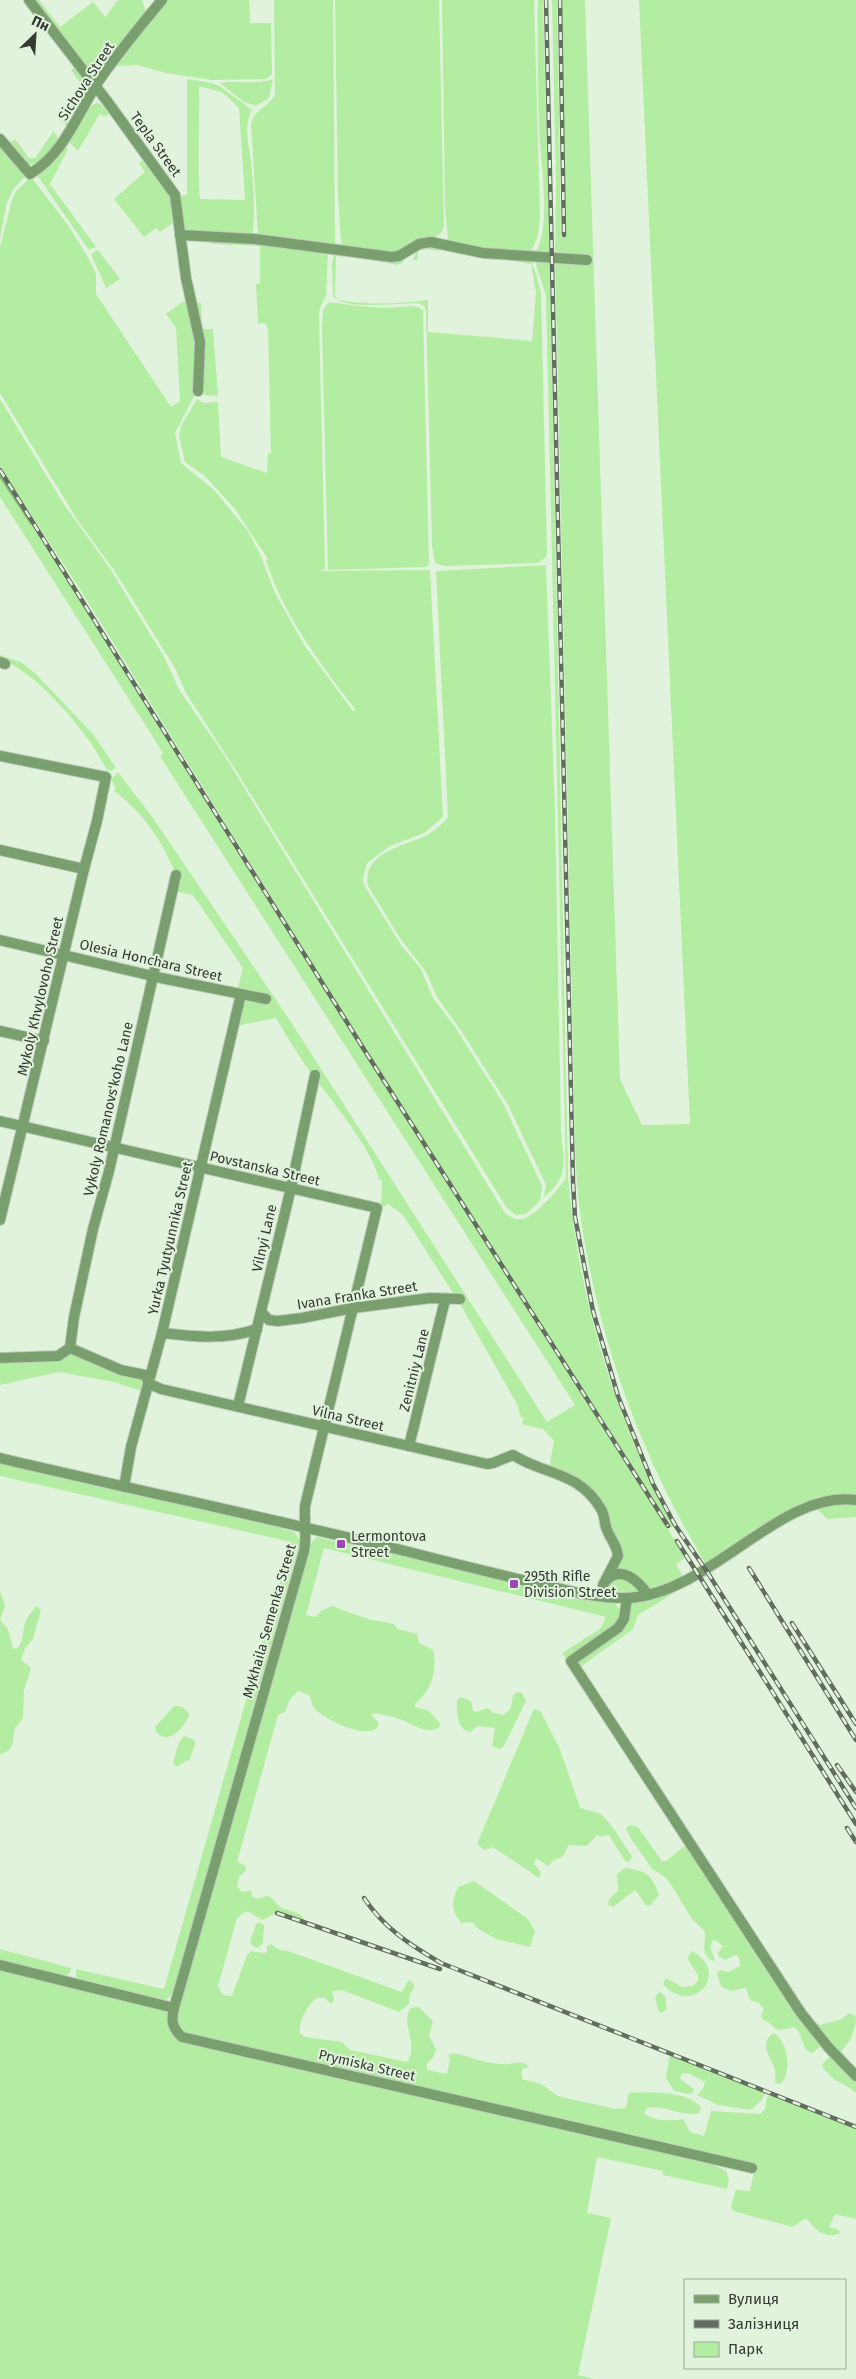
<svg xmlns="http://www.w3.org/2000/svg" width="856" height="2379" viewBox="0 0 856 2379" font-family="'Fira Sans',sans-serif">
<rect width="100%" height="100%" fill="#e2f3dd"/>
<g fill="#b3eda2" fill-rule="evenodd">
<path d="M31,0H39L60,27L93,2L105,17L118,0H142L146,12L98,78L92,79Z"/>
<path d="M165,0H249L250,23H271L272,74L266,79L212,80L166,73L137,65L114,66Z"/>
<path d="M274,0H333L335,245L258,235L251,125C253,110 268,107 275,95Z"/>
<path d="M335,0H439L444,227C440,237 433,238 423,243C388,258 379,252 343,246L341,242L338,194Z"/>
<path d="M442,0H534L540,216L538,235L531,252H501L448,242L445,207Z"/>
<path d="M538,0H543L550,257L535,254C553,225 539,156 539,122C538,82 537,41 538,0Z"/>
<path d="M552,0H557L561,237H566L561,0H585L620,1079L642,1125L690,1124L639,0H856V1497C846,1496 835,1495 825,1497C791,1503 736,1544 705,1563C641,1455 600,1345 581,1220C573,1165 575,1107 573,1051L555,256L556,183Z"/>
<path d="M77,66L89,83V91L68,127L58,118L81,84L71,70Z"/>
<path d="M187,79L212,83L221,87L252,110C243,126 249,143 251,161C253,185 256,212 252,236L188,231L183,227L177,196L187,195ZM199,86L222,92L239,108L245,200L200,199C197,161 200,124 199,86Z"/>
<path d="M273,79L269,98L256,106L244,102L220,83C236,80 259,85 273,79Z"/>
<path d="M96,103L101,104L109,114L104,117L100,113L78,151L69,142L91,106Z"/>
<path d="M50,127L60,140L37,165L27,164L11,142L15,139L29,158H35L53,132Z"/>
<path d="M0,144L25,176L13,190L7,202L0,238Z"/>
<path d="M64,147L68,149L50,184L96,247L89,250L37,175L53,163Z"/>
<path d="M146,158L170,192L175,221L160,232L156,228L144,237L114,199L145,172L139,163Z"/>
<path d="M31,177L68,225L86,254L96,274V294L171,407L180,401L176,328L166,314L182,302L189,301L197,342L198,388L175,433L181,463L214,490L247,530L260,554L275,593L304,645L353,711L356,710C321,665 283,615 266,560L268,559L235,509L205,476L185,462L179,436L181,426L197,399L204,403L218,402L221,457L267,473L268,453H271L268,329L265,323L258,324L256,284L260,283V246L211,244L212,238L328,252L326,295L320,308L319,315L325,569L319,571L430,570L443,817L424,833L390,846L367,863L363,879L364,885L401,945L421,969L433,998L455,1027L503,1103L542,1186L540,1201L526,1214L516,1215L507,1208L237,772L186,693L175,668L155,636L114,570L78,521L0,393V247L12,200L16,191Z"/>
<path d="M424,244L438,245L481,254L528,260L531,262L536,274L541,292L547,552L546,557L538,563L444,566L435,563L432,545L426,310L424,306L418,303C400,303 344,311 333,296L332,263L335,251L400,260L404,262L397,265L336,254L335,296L338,300C368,305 399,304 428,300V332L532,341L536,293L531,264L439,249V251L419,248L417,260H413L418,247Z"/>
<path d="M98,250L120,279L106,288L91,254Z"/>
<path d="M534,259L550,260L568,1178C580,1304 614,1415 674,1526L671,1528L366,1050L81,591L0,467V399L63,503L109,567L163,655L180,691L226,758L505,1213C510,1217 516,1220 523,1219C534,1217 560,1188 566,1178L546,295Z"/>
<path d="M329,302C352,305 373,309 396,307C406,307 415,304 423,310L429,565L425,567L328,570L322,330L323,310Z"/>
<path d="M195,303H201L202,329H213L218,396L205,395L201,388Z"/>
<path d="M0,472L364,1051L657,1511L685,1558L676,1564L683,1576C661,1586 630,1601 605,1591L604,1588L620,1555L602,1507L549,1468L554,1441L543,1429L522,1424L524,1417H521L517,1404L459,1302L403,1215L388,1204L381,1208L382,1180H379C372,1148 331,1100 311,1073C298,1056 287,1036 276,1018L236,1026L237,991L243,968L193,895L174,891L177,882H182C172,870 169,856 161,844C149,823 133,805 114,791L116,789L111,779L118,772L153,818L291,1022L547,1422L575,1405L163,761L160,756L163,754L153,737L0,497Z"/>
<path d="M546,565L555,811L561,1129C563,1160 571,1175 544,1197L546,1185L508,1105L462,1032L437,997L426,972L400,938L368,886C361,855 401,846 423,837C432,833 442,825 448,817L436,571Z"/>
<path d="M0,655L21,662L36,674L93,734L116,768L111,771L106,769C90,734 36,671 0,659Z"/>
<path d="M70,1352L143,1378L145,1392L114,1382L59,1372L0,1385V1360Z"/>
<path d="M0,1462L265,1524L294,1532L300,1540L174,1992L165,2001L81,1980L76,1977V1969L164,1989L291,1542L0,1476Z"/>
<path d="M826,1504H856V1517L827,1519L816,1508Z"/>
<path d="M316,1537L615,1603L621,1611L616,1626L566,1659L562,1653L600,1629L606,1617L324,1548L306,1615L316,1617L321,1611L332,1606L368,1619L394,1624L397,1629L417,1634L419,1643L433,1650C438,1671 431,1691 415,1704V1707L429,1711L440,1723L439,1728C424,1734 415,1725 402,1720C393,1716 383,1715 374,1713L371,1715L378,1722V1727C366,1740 326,1720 315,1709C311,1706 312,1699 309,1695L298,1691L290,1699L285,1712L278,1715L237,1862L246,1866V1870L239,1877L237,1886L242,1892L251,1890L252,1896L258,1899L267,1896C274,1898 275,1902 279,1906C286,1912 301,1910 304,1919L302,1921L277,1912L263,1920L246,1911L237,1918L218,1986L223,1995L232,1996L247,1955L251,1951L265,1953L267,1951V1946L271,1944L280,1950L288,1951L402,1992L408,1981L410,1980L415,1986L409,1996V2004L399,2012L342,1990L332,1991L334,2000L331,2004L325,1998H317C308,2004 298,2022 300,2033L305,2037L342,2042L350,2050L407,2062C420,2043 399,2023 411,2008L419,2007L433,2021L429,2036L436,2049L434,2056L427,2064V2070L447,2074L450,2060L448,2055L453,2053C468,2056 484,2063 499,2064C510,2066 521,2058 529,2067L522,2069V2079L541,2084L558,2096L615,2109L625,2108L627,2104L628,2095L631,2092C653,2093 685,2090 701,2107L699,2113C680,2117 665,2104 647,2108L644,2113C654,2122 671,2121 683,2119L690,2132L704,2136L711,2111L760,2114L765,2109L767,2096C777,2094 847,2122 856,2130V2219L835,2214L829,2227L839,2230L840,2233C827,2240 815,2230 808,2220L805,2219L792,2227L733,2211L731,2205L736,2190L750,2191L755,2166L185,2034L175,2021L311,1544Z"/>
<path d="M697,1579L638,1615L633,1629L579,1668L578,1662L620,1631L630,1607L635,1601L650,1599Z"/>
<path d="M0,1591L5,1606L0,1620L8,1629L13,1648L16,1649C24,1642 22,1636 24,1627C25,1620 32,1611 36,1606L41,1610L33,1639L25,1648L21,1660L31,1668L24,1691L23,1718L15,1728L12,1746L9,1750L0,1755Z"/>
<path d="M518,1692L522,1693L526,1701L504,1746L500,1749L492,1746L495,1728L477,1726L470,1732C456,1729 457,1712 457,1700L461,1697L471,1701L473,1711L476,1712L487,1708L494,1713L504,1715L511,1708L513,1695Z"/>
<path d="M174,1706C181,1705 185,1708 189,1714C188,1721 176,1737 167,1737C163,1738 159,1735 156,1732L155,1727Z"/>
<path d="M535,1709L541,1712L559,1747L580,1807C587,1812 593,1810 600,1814C609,1819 623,1844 630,1853L632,1858L629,1862L625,1861L609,1835L601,1837L597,1835L587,1846L569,1845L562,1857L554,1860L548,1866L536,1858L534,1863L541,1873L539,1878L493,1847L484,1850L477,1844L533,1711Z"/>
<path d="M184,1736L194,1740L195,1744L190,1759L176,1767L173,1762C177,1753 176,1743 184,1736Z"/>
<path d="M630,1825L638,1827L662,1861H666L686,1845L813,2021L820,2025L842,2019L849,2013L856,2017C856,2029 850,2043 841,2051L856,2069V2093C845,2083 828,2080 822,2065L830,2056L821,2046L812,2053L806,2050L798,2030L793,2027C789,2028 784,2030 781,2030C773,2030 770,2021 763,2020L761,2016L764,2010L759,2003L750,2000L746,1988L731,1991L721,1987L717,1973L720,1970L728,1972L740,1966L739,1957L735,1955L725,1960L718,1956V1953L723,1946L715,1940L712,1941L710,1947L715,1960L713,1961C698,1953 708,1942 704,1930L692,1919L672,1886L665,1877L652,1869L630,1837L626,1828Z"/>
<path d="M625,1868C646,1871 651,1873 659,1895L650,1906L646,1905L635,1890L613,1907L608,1905L609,1899L618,1891L617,1874Z"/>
<path d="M474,1881L528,1919L535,1931L530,1947L496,1939L480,1930L472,1922L462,1923C451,1912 451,1901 458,1887Z"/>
<path d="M260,1922L264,1925L263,1943L258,1948L253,1946L250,1942L256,1924Z"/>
<path d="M0,1949L71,1968L70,1973L64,1976L0,1962Z"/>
<path d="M692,1951C732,1972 693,2018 663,1984L666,1978L682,1987L693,1986L698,1981V1975L687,1958Z"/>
<path d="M0,1968L165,2011L169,2015L174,2034L712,2164L726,2171L729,2180L727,2189L663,2175V2171L597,2157L587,2213L611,2218L578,2375L594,2379H0Z"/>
<path d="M660,1992L665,1996L667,2009L661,2013L658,2010L655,1997Z"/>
<path d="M774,2033C788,2042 793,2073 780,2084L775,2083C775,2078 776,2072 774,2066C769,2056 759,2041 774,2033Z"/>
<path d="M672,2055L762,2089L765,2094L762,2100L751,2110L718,2105L697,2095L703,2089L705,2082L688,2073H682L680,2079L694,2089L693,2093L687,2094L674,2091L666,2078L669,2057Z"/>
</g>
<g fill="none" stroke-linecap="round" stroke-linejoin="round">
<path stroke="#80b86f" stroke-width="2.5" d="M0,476L31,523"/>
<g stroke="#bfcebb" stroke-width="12">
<g id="minor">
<path d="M29,0L107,101L175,195L186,278L200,342L198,391"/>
<path d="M0,139L30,174C65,153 78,112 100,79C119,52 141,25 162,0"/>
<path d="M180,235L255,239L392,257L399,256L419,244L431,242L483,253L587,260"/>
<path d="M0,662L5,664"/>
<path d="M0,756L106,777L97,821L84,869L0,1220"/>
<path d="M0,850L84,869"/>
<path d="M0,940L161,978L266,999"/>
<path d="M0,1031L44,1041"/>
<path d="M0,1121L377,1208L305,1506C304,1522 307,1536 304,1551L174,2008C171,2020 172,2028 182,2037L752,2168"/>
<path d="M261,1312L269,1320L278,1321L302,1318L353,1308L430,1298L460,1299"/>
<path d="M162,1333C195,1337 226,1340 257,1329"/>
<path d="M70,1348L74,1317L93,1229L109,1171L176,875"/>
<path d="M0,1358L58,1356L70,1348L121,1370L145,1375L150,1384L161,1389L487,1464L493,1463L513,1455C544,1475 579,1471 601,1509C605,1515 604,1521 606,1527C609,1538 617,1544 618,1556L603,1585"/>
<path d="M238,1406L291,1188L315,1075"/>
<path d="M409,1446L445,1300"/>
<path d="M124,1487L131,1447L162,1333L241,994"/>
<path d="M605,1582C620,1564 638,1580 648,1595"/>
<path d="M627,1598L624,1619L618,1628L571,1661L801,2013L829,2048L856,2076"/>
<path d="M0,1965L174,2008"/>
</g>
</g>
<g stroke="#bfcebb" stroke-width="12">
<path id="tertiary" d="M0,1458C136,1490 273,1519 409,1552C452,1563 496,1574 540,1584C569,1591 599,1599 629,1598C713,1592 779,1490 856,1500"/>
</g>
<use href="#minor" stroke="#7a9f6f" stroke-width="10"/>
<use href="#tertiary" stroke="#7a9f6f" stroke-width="10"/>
<g stroke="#626c5f" stroke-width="4.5">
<g id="rail">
<path d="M546,0L573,1181L575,1217L593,1311L618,1396L653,1484L675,1525L706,1570L856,1808"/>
<path d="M560,0L564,235"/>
<path d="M0,470L365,1051L668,1526"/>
<path d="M677,1541L856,1824"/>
<path d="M749,1568L856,1740"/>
<path d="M792,1623L856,1724"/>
<path d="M837,1765L856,1792"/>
<path d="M847,1828L856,1842"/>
<path d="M364,1898C384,1928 410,1945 441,1963L856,2127"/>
<path d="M277,1913L440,1969"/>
</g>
</g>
<use href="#rail" stroke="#e2f3dd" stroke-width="2.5" stroke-dasharray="8" stroke-linecap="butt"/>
</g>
<g fill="#9d47b4" stroke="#e2f3dd" stroke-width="2">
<rect x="336" y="1539" width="10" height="10" rx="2.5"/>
<rect x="509" y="1579" width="10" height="10" rx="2.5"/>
</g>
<g text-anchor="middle" stroke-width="4" stroke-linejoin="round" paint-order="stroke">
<g font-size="14" fill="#333a31" stroke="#e2f3dd">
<text transform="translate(86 81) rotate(-57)" y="5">Sichova Street</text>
<text transform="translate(156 144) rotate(54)" y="5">Tepla Street</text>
<text transform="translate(151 960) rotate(13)" y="5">Olesia Honchara Street</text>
<text transform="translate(40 996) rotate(-77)" y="5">Mykoly Khvylovoho Street</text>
<text transform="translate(108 1109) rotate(-77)" y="5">Vykoly Romanovs'koho Lane</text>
<text transform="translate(265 1168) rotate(13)" y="5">Povstanska Street</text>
<text transform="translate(170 1238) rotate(-77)" y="5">Yurka Tyutyunnika Street</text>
<text transform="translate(264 1238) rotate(-77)" y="5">Vilnyi Lane</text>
<text transform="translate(357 1295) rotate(-9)" y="5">Ivana Franka Street</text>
<text transform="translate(414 1370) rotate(-76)" y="5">Zenitniy Lane</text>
<text transform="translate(348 1418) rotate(13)" y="5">Vilna Street</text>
<text transform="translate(269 1621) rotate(-74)" y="5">Mykhaila Semenka Street</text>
<text transform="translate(367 2065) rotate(13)" y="5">Prymiska Street</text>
</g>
<g font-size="14" fill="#333a31" stroke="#e2f3dd" text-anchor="start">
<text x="351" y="1541">Lermontova<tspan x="351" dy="16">Street</tspan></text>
<text x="524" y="1581">295th Rifle<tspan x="524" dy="16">Division Street</tspan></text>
</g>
</g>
<rect x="684" y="2279" width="162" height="90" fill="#e2f3dd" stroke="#9ca998"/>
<rect x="694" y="2295" width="25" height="8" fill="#7a9f6f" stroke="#9ca998"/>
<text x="728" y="2304" font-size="15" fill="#333a31">Вулиця</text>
<rect x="694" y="2320" width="25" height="8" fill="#626c5f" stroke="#9ca998"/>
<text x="728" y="2329" font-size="15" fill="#333a31">Залізниця</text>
<rect x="694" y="2342" width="25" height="15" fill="#b3eda2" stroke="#9ca998"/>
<text x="728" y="2354" font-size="15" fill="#333a31">Парк</text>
<g transform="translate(35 35) rotate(25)" stroke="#e2f3dd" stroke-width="4" paint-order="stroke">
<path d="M0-4L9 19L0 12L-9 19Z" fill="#333a31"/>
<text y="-8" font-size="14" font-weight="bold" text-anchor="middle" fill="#333a31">Пн</text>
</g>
</svg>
